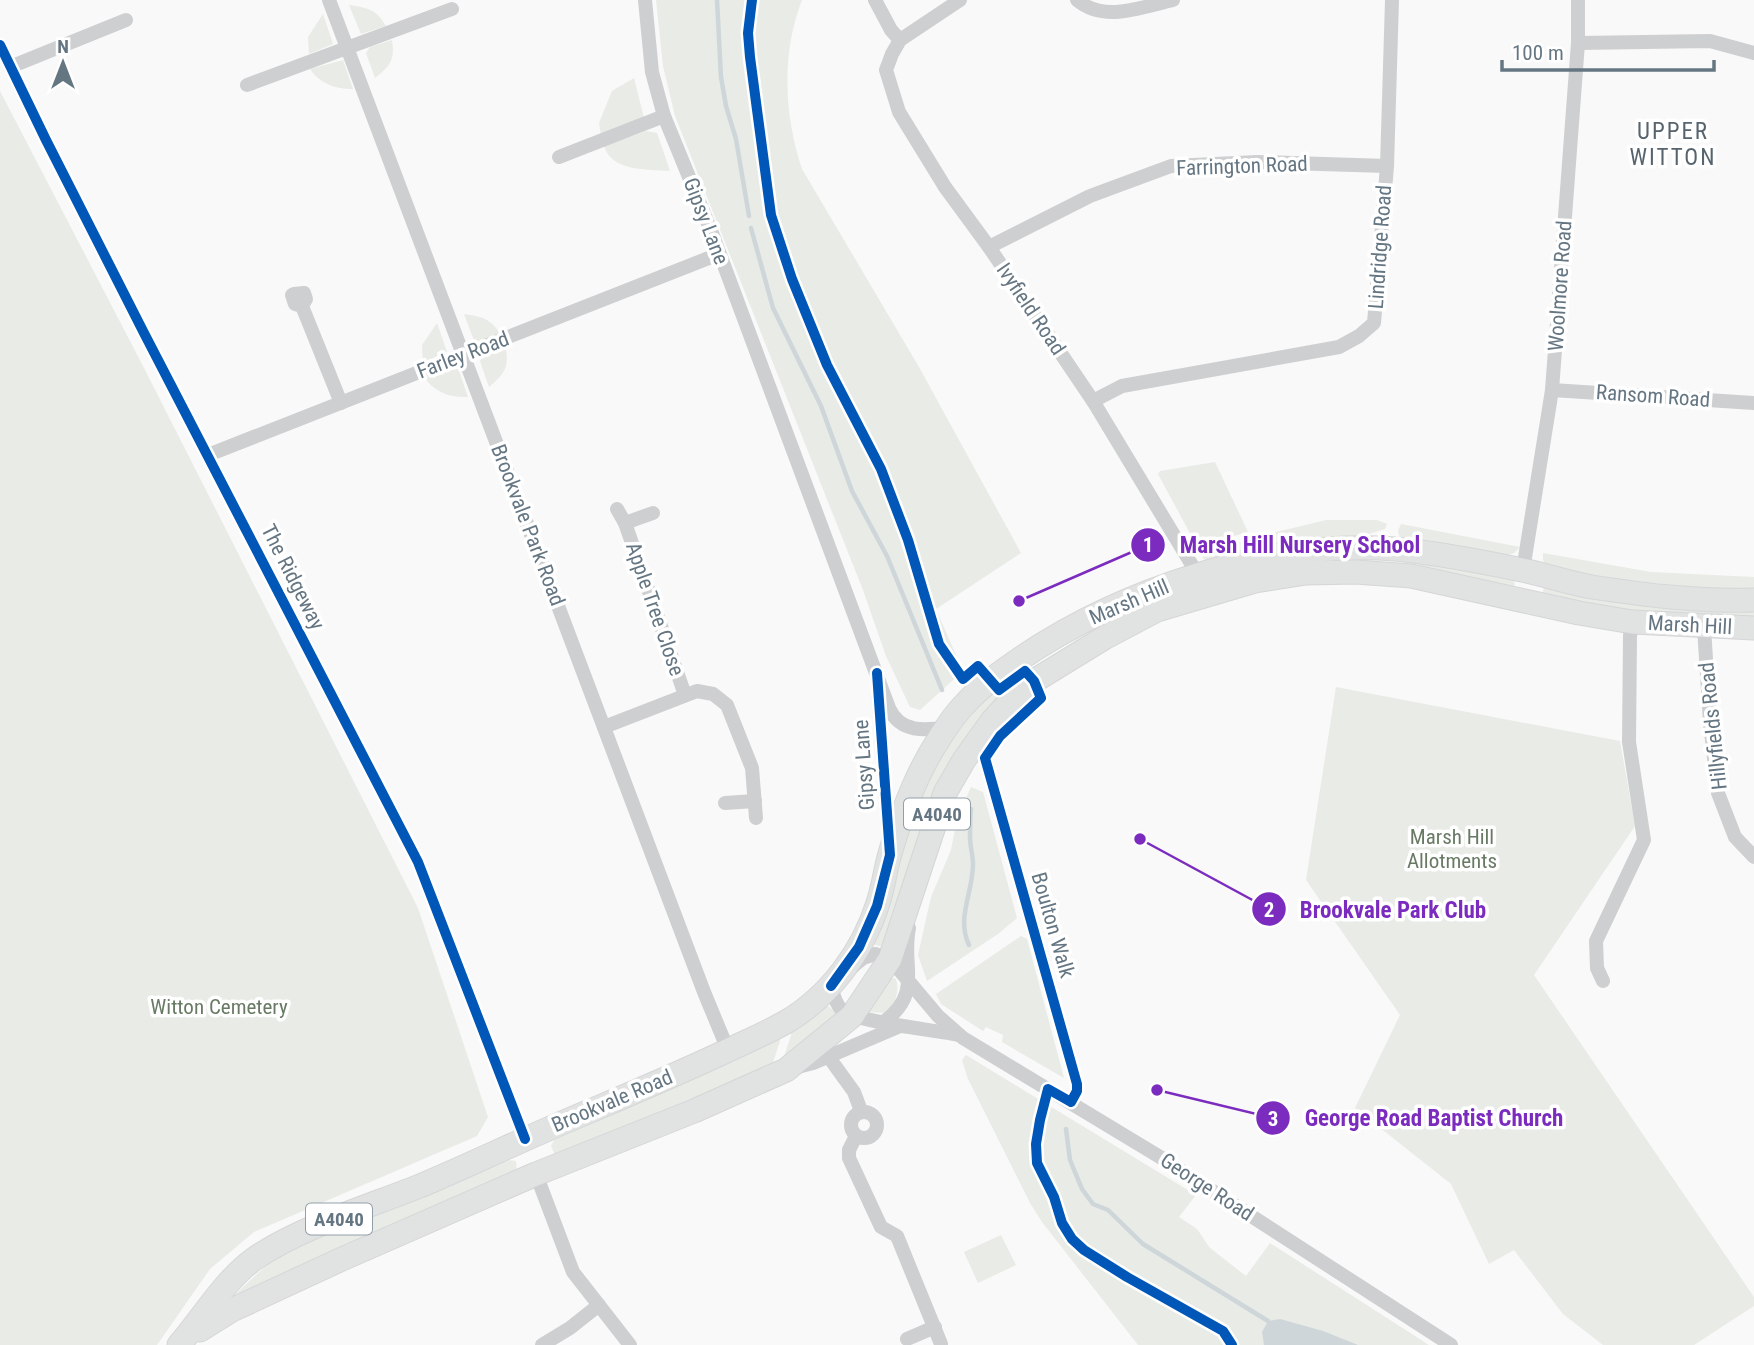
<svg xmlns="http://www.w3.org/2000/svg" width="1754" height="1345" viewBox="0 0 1754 1345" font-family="'Roboto Condensed',sans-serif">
<rect width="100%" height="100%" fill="#f9f9f9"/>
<g fill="#e8ebe6">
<path d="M656,0H802C781,54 784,115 802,169L919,367L1021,553L936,609L963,671L920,710L910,707L886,656L863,590L675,116L663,66Z"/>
<path d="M349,5C368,8 376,9 386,26L361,34Z"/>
<path d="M323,14L333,44L309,54L308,37Z"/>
<path d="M392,40C395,60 390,66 375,78L366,53L370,47Z"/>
<path d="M343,60L353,89C336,89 320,84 310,69Z"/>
<path d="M634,78L644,118L601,135L599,123L612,91Z"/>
<path d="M0,91L144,368L418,908L488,1117L477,1136L254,1232L210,1269L157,1345H0Z"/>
<path d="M646,131L657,133L670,171C647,169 612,172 604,146Z"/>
<path d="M464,314C483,317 490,318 501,335L475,343Z"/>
<path d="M437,323L447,352L423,362L422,345Z"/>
<path d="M506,349C509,368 504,374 489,387L480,361L484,355Z"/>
<path d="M458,368L468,397C450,398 434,392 424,377Z"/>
<path d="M1215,462L1248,532L1209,543L1192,537L1158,474L1160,471Z"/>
<path d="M1326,520H1377L1387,524L1385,529L1342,542L1213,563L1205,560L1200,554L1252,538Z"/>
<path d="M1401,524L1520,547L1514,553L1502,557L1400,539L1398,531Z"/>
<path d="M1543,553L1651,572L1754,577V591C1684,587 1616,580 1547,568L1543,560Z"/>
<path d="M1420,562L1512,577L1515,584L1512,588L1419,570Z"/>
<path d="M1553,586L1754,607V621L1613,610L1546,597L1543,592L1544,587Z"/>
<path d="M1018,684L978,730L888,949L870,943L911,823L935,764L961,722L993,692L997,697Z"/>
<path d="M1336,687L1620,741L1635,826L1534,975L1754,1297V1306L1694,1345H1603L1563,1314L1514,1250L1489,1264L1451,1184L1355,1108L1400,1015L1306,880Z"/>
<path d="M971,787L983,792L1017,918L998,934L927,981L918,955L931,897L951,850L957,819Z"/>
<path d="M1021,936L1027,939L1064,1078L1002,1042L1003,1035L986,1027L983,1031L941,1004L936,994Z"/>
<path d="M887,976L896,979C900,993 895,1001 887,1013L867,1012Z"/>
<path d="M826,1004L835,1012L836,1021L782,1063L793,1029Z"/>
<path d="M779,1037L780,1041L771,1069L560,1156L554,1153L551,1146L554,1140Z"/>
<path d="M966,1055L1196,1195L1179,1217L1197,1229L1210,1248L1246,1276L1270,1243L1429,1345H1138L1042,1222L1030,1203L968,1079L962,1060Z"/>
<path d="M510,1160L516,1161L517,1173L235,1297L233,1296L269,1263L305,1244Z"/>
<path d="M1001,1235L1016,1265L978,1283L964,1252Z"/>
</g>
<path fill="#ced6d9" d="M1280,1319L1323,1331L1358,1345H1264L1262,1332L1268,1321Z"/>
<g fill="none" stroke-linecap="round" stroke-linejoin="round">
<g stroke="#ced6d9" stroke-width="4.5">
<path d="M717,0L721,77L726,106L736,139L749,216"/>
<path d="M751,228L773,308L821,406L852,491L887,556L942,690"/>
<path d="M969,945C956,918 973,893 973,864C973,855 970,846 970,837C970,828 970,819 971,809"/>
<path d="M1066,1129L1070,1160L1082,1189L1093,1204L1108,1210L1143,1244L1268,1321"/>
</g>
<g stroke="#d5d6d7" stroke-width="25">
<g id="primary">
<path d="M200,1330L232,1310L342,1259L536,1174L694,1111L786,1070L852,1016L890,959L945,793L964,760L992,721L1013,698L1034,681L1104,638L1157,610L1255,581L1306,573L1356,572L1411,576L1579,613L1632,622L1754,628"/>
<path d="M179,1345C203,1317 224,1281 254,1259C301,1227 367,1207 420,1186C479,1161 536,1133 595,1109C642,1089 689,1069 735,1047C752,1039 770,1031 786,1022C830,996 863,951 878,903C883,888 885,872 889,857C900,818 915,776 937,742C945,729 954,715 965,704C980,687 998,674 1017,661C1118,591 1271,539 1395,549C1439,553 1484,562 1527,571C1549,576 1570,583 1592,587C1645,595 1700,602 1754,600"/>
</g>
</g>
<g stroke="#cecfd0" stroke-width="14">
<path d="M329,0L704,992L728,1050"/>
<path d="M645,0L652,72L664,116L712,233L889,708C900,733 925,731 948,727"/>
<path d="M875,0L891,30L900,40"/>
<path d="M960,0L900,40L892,54L886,70L899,112L945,187L989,247L1093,401L1198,575"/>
<path d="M1077,0C1104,23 1142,7 1173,0"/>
<path d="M1578,43L1710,41L1754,53"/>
<path d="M0,45L46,140L144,333L418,862L525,1139"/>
<path d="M10,67L126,20"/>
<path d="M247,85L452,9"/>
<path d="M559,157L664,116"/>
<path d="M989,247L1090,196L1171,166L1258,162L1387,166"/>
<path d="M302,306L306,299L304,293L294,294L292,295L295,304L302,306L341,403"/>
<path d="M1552,390L1754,403"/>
<path d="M1093,401L1122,386L1339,347L1359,336L1374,323L1387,166L1392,0"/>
<path d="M208,455L719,254"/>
<path d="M617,509L625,523L685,695"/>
<path d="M625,523L653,513"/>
<path d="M1523,570L1552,390L1578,43V0"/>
<path d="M1704,627L1710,723L1718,793L1735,837L1754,857"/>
<path d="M878,691L889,842"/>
<path d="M604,727L697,691L713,694L727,705L752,768L756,818"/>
<path d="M985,758L1077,1084V1091L1071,1102"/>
<path d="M725,803L755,801"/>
<path d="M852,967L863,958L875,954L890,959L938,1016L963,1038L1160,1157L1451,1345"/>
<path d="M1603,981L1597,968L1596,941L1644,840L1629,742L1630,636L1632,622"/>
<path d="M834,983L831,986C833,994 836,1005 842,1010C855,1022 937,1030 959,1035"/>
<path d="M885,1021C923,992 901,966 909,928"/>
<path d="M828,1056L854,1092L861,1111"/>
<path d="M794,1068L813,1063L900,1026"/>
<circle cx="864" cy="1125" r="13"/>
<path d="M856,1136L849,1150V1158L881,1227L897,1236L941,1344"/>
<path d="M536,1174L573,1272L630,1345"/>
<path d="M907,1339L935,1327"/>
<path d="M542,1345L570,1328L599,1305"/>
</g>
<use href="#primary" stroke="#e1e2e2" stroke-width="23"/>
<g stroke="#fff" stroke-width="15">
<g id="cycleway">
<path d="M752,0L748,33L750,57L771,215L792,279L827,365L881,469L908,540L939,644L963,679L978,666L999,690L1025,671L1034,681L1041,698L1000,736L985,758L1077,1084V1091L1071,1102L1048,1089L1040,1120L1036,1144L1037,1163L1054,1197L1062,1223L1072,1239L1084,1250L1127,1277L1223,1331L1232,1345"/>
<path d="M0,45L46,140L144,333L418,862L525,1139"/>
<path d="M831,986L859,947L877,906L890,855L877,673"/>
</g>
</g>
<use href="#cycleway" stroke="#0057b8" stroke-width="10"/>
</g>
<g text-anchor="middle" stroke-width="7" stroke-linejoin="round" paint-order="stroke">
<g fill="#fff" stroke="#939fa8" stroke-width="2">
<rect x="904" y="798.5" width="66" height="31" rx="5"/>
<rect x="306" y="1203.5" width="66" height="31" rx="5"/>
</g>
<g font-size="19" font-weight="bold" fill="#657683">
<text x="937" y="821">A4040</text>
<text x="339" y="1226">A4040</text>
</g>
<g font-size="21" fill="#657683" stroke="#fff">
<text transform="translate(1242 166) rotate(-2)" y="7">Farrington Road</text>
<text transform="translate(706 221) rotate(69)" y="7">Gipsy Lane</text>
<text transform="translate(1380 247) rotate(-86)" y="7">Lindridge Road</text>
<text transform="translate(1560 286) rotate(-86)" y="7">Woolmore Road</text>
<text transform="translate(1031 309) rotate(56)" y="7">Ivyfield Road</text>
<text transform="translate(463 355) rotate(-21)" y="7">Farley Road</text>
<text transform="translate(1653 396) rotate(4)" y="7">Ransom Road</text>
<text transform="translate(528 525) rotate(69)" y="7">Brookvale Park Road</text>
<text transform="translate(293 577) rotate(63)" y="7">The Ridgeway</text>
<text transform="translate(1129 602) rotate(-23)" y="7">Marsh Hill</text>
<text transform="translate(655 609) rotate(71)" y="7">Apple Tree Close</text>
<text transform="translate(1690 625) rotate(3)" y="7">Marsh Hill</text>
<text transform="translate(1713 726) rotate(-96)" y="7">Hillyfields Road</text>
<text transform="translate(864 765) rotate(-94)" y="7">Gipsy Lane</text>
<text transform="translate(1053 925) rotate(74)" y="7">Boulton Walk</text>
<text transform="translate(612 1101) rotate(-23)" y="7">Brookvale Road</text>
<text transform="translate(1207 1187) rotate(33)" y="7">George Road</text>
</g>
<g font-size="21" fill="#687a64" stroke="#fff">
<text x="1452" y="844">Marsh Hill<tspan x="1452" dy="24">Allotments</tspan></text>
<text x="219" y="1014">Witton Cemetery</text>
</g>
<g font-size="23" letter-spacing="2" fill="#57646e" stroke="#fff">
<text x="1673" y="139">UPPER<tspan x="1673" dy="26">WITTON</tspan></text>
</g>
</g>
<path fill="none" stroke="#7b2cbf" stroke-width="2.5" d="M1019 601L1148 545M1140 839L1269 909M1157 1090L1273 1118"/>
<g fill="#7b2cbf" stroke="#fff" stroke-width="2.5">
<circle cx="1019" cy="601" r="7"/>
<circle cx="1140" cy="839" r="7"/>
<circle cx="1157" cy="1090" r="7"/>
<circle cx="1148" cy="545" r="18"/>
<circle cx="1269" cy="909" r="18"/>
<circle cx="1273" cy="1118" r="18"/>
</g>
<g font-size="21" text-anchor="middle" font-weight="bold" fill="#fff">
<text x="1148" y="552">1</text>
<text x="1269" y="917">2</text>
<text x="1273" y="1126">3</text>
</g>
<g font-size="23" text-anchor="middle" font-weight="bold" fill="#7b2cbf" stroke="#fff" stroke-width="7" stroke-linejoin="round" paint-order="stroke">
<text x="1300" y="553">Marsh Hill Nursery School</text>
<text x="1393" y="918">Brookvale Park Club</text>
<text x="1434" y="1126">George Road Baptist Church</text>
</g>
<g transform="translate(63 63)" stroke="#ffffff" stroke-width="5" paint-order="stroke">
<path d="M0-5L12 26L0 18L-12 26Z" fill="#657683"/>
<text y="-10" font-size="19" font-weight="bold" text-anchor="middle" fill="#657683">N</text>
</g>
<path d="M1502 60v10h212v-10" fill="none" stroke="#657683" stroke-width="3.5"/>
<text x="1512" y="60" font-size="21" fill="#657683" stroke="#ffffff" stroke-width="5" paint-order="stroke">100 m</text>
</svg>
